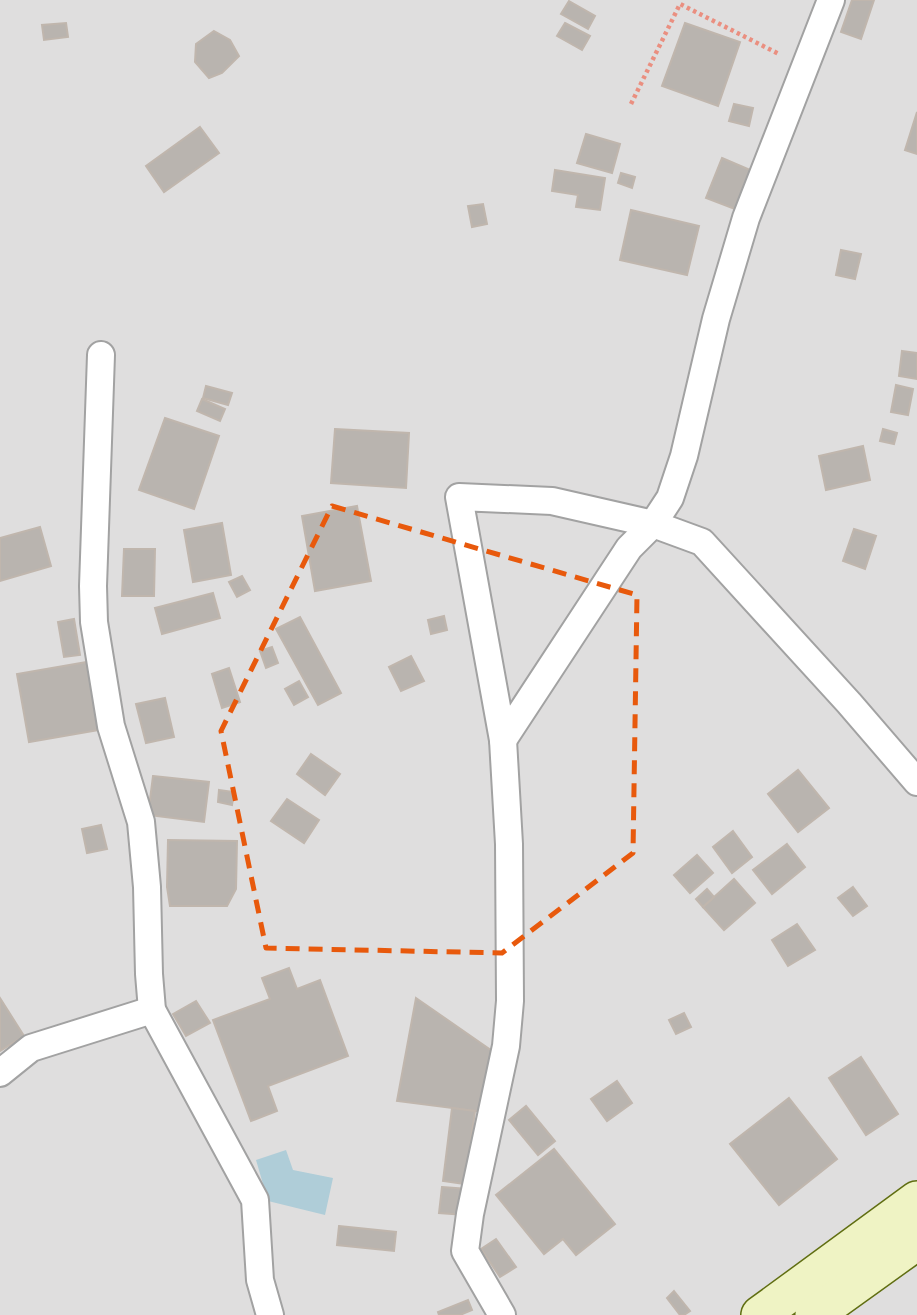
<svg xmlns="http://www.w3.org/2000/svg" width="917" height="1315" viewBox="0 0 917 1315" font-family="'Alegreya Sans',sans-serif">
<rect width="100%" height="100%" fill="#f0eee9"/>
<rect fill="#dfdede" x="0" y="0" width="917" height="1315"/>
<path fill="#afcdd8" d="M286,1150L293,1170L333,1178L325,1215L268,1201L256,1160Z"/>
<g fill="#b9b4af" stroke="#c0b6ad" stroke-width="2">
<path d="M852,0H874L861,39L841,32Z"/>
<path d="M569,1L595,16L588,29L561,14Z"/>
<path d="M66,23L68,37L44,40L42,25Z"/>
<path d="M565,23L590,36L582,50L557,36Z"/>
<path d="M685,23L740,42L718,106L662,86Z"/>
<path d="M214,31L230,40L239,56L222,73L209,78L195,62L196,44Z"/>
<path d="M734,104L753,108L749,126L729,121Z"/>
<path d="M917,112V154L905,150Z"/>
<path d="M200,127L219,153L164,192L146,166Z"/>
<path d="M586,134L620,144L612,173L577,163Z"/>
<path d="M722,158L755,172L740,211L706,198Z"/>
<path d="M555,170L605,178L600,210L576,207L578,195L552,191Z"/>
<path d="M621,173L635,177L632,188L618,183Z"/>
<path d="M483,204L487,224L472,227L468,206Z"/>
<path d="M631,210L699,226L687,275L620,260Z"/>
<path d="M841,250L861,254L855,279L836,275Z"/>
<path d="M902,351L917,353V379L899,376Z"/>
<path d="M896,385L913,389L908,415L891,412Z"/>
<path d="M206,386L232,393L228,405L203,398Z"/>
<path d="M202,399L225,409L220,421L197,411Z"/>
<path d="M165,418L219,436L194,509L139,490Z"/>
<path d="M335,429L409,433L406,488L331,483Z"/>
<path d="M883,429L897,433L894,444L880,441Z"/>
<path d="M863,446L870,480L826,490L819,456Z"/>
<path d="M357,506L371,581L315,591L302,516Z"/>
<path d="M222,523L231,575L193,582L184,530Z"/>
<path d="M40,527L51,566L0,581V538Z"/>
<path d="M854,529L876,536L865,569L843,561Z"/>
<path d="M124,549H155L154,596H122Z"/>
<path d="M242,576L250,590L237,597L229,582Z"/>
<path d="M213,593L220,618L162,634L155,608Z"/>
<path d="M444,616L447,630L431,634L428,620Z"/>
<path d="M300,617L341,693L318,705L276,629Z"/>
<path d="M74,619L80,655L64,657L58,622Z"/>
<path d="M272,647L278,663L266,668L260,651Z"/>
<path d="M411,656L424,681L401,691L389,667Z"/>
<path d="M87,662L99,730L29,742L17,674Z"/>
<path d="M229,668L240,702L222,708L212,674Z"/>
<path d="M299,681L308,697L294,705L285,689Z"/>
<path d="M165,698L174,737L146,743L136,704Z"/>
<path d="M311,754L340,774L325,795L297,774Z"/>
<path d="M798,770L829,808L798,832L768,794Z"/>
<path d="M153,776L209,782L204,822L148,815Z"/>
<path d="M219,790L234,792L232,805L218,802Z"/>
<path d="M287,799L319,820L304,843L271,821Z"/>
<path d="M101,825L107,849L87,853L82,829Z"/>
<path d="M733,831L752,857L732,873L713,847Z"/>
<path d="M168,840L237,841L236,889L227,906H170L167,887Z"/>
<path d="M787,844L805,867L772,894L753,870Z"/>
<path d="M697,855L713,873L690,893L674,875Z"/>
<path d="M734,879L755,903L724,930L703,907Z"/>
<path d="M853,887L867,906L853,916L838,898Z"/>
<path d="M707,889L714,897L703,907L696,899Z"/>
<path d="M797,924L815,950L788,966L772,940Z"/>
<path d="M289,968L297,989L320,980L348,1056L268,1086L277,1111L251,1121L213,1020L270,999L262,978Z"/>
<path d="M0,998L24,1036L0,1051Z"/>
<path d="M416,998L495,1053L483,1112L397,1101Z"/>
<path d="M196,1001L210,1023L186,1036L173,1014Z"/>
<path d="M684,1013L691,1027L676,1034L669,1020Z"/>
<path d="M861,1057L898,1114L866,1135L829,1078Z"/>
<path d="M617,1081L632,1103L607,1121L591,1099Z"/>
<path d="M789,1098L837,1159L779,1205L730,1144Z"/>
<path d="M526,1106L555,1141L538,1155L509,1120Z"/>
<path d="M452,1108L475,1111L465,1184L443,1181Z"/>
<path d="M554,1149L615,1224L576,1255L563,1239L544,1254L496,1195Z"/>
<path d="M442,1187L468,1189L465,1215L439,1213Z"/>
<path d="M339,1226L396,1232L394,1251L337,1245Z"/>
<path d="M496,1239L516,1267L500,1277L481,1249Z"/>
<path d="M674,1291L690,1311L684,1315H680L667,1298Z"/>
<path d="M468,1300L472,1310L460,1315H439L438,1312Z"/>
</g>
<g fill="none" stroke-linecap="round" stroke-linejoin="round">
<g stroke="#a2a2a2" stroke-width="30">
<g id="minor">
<path d="M101,355L93,586L94,622L111,726L141,822L147,887L149,974L152,1010L255,1200L260,1280L270,1315"/>
<path d="M503,740L629,548L653,524L670,498L684,456L716,319L746,218L831,0"/>
<path d="M0,1073L31,1048L152,1010"/>
<path d="M502,1315L465,1251L470,1214L506,1046L510,1001L509,844L503,740L459,497L552,501L653,524L702,542L849,703L917,782"/>
</g>
</g>
<g stroke="#606e12" stroke-width="40">
<g id="secondary">
<path d="M760,1315L917,1200"/>
<path d="M814,1315L917,1241"/>
</g>
</g>
<path stroke="#ea8f80" stroke-width="4.5" stroke-dasharray="3.5 3.5" stroke-linecap="butt" d="M631,104L680,4L779,54"/>
<use href="#minor" stroke="#fff" stroke-width="26"/>
<use href="#secondary" stroke="#eff3c4" stroke-width="37"/>
</g>
<path fill="none" stroke="#e8590c" stroke-width="5" stroke-dasharray="14 9" stroke-linejoin="round" d="M332,506L637,595L633,853L502,953L266,948L221,731Z"/>
</svg>
